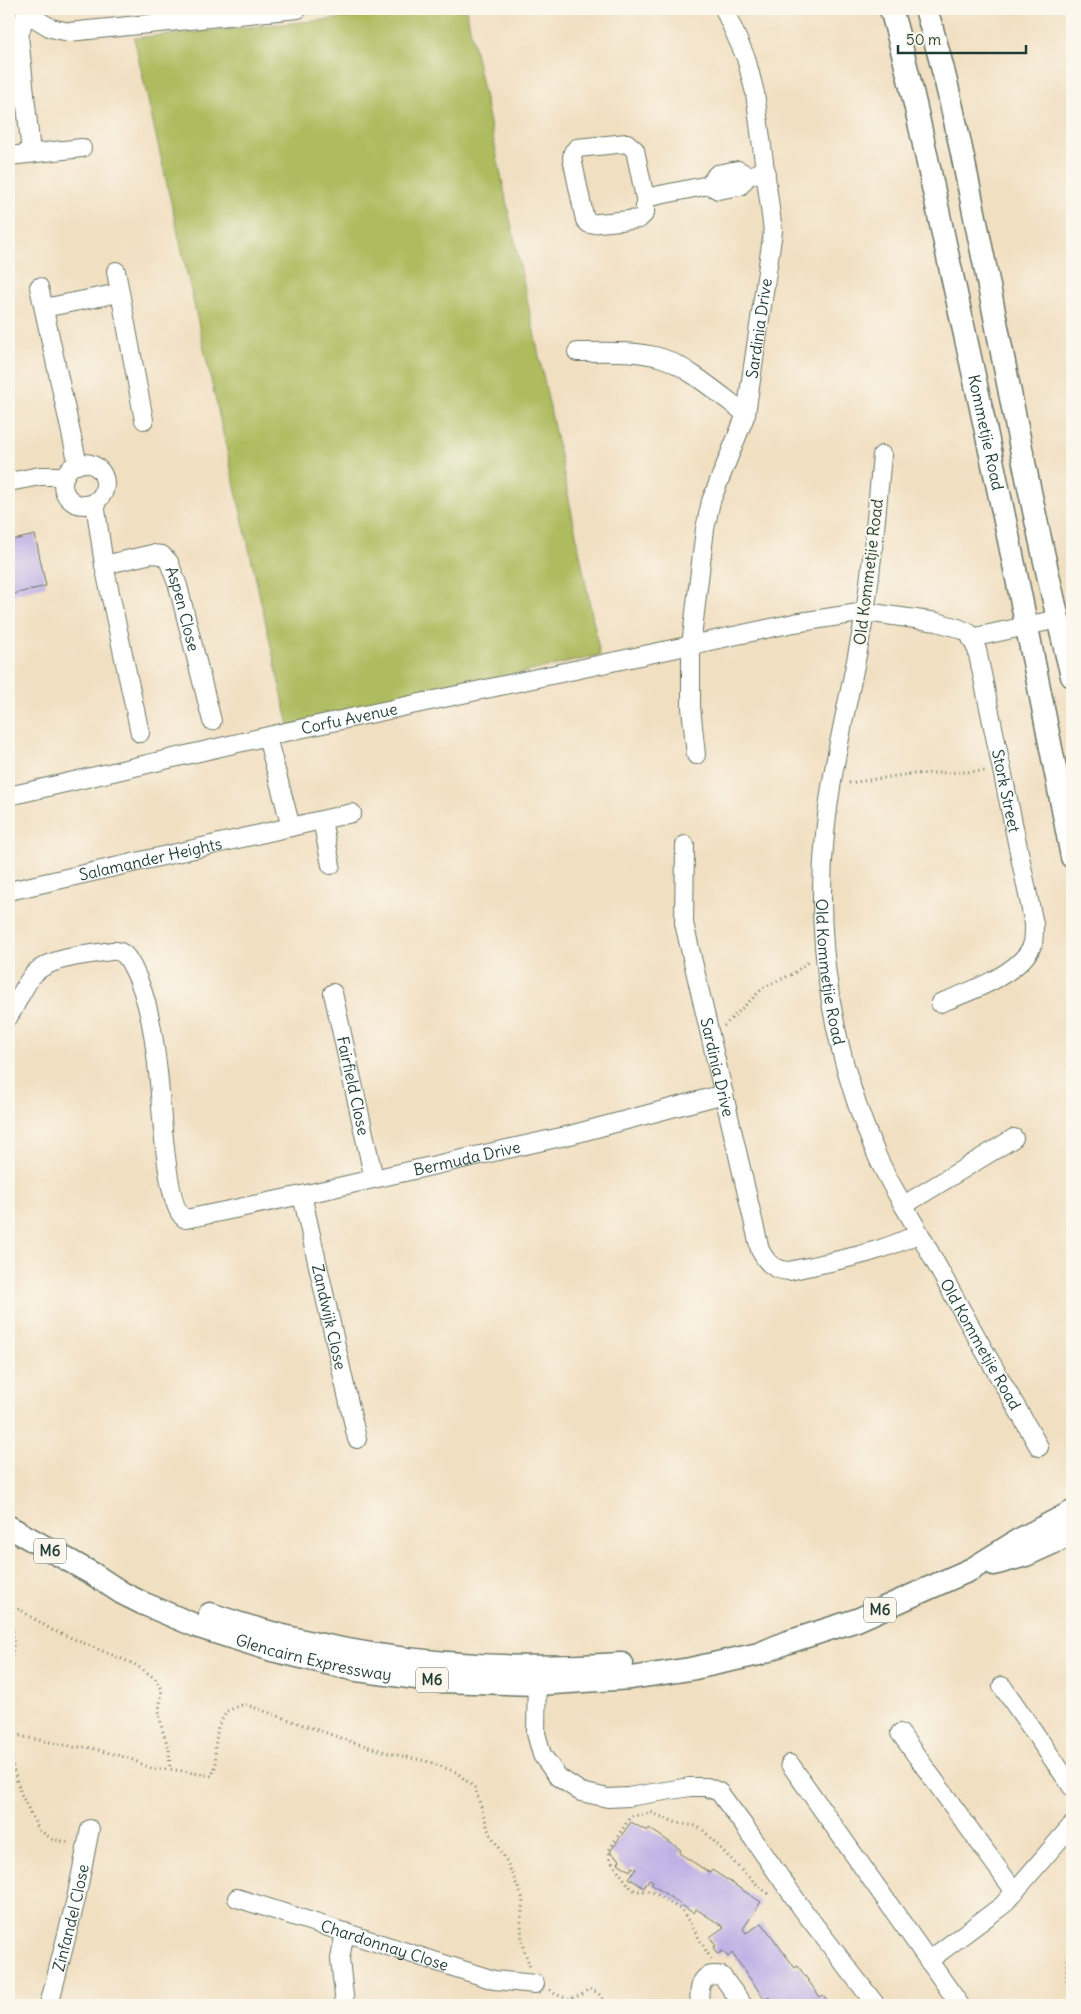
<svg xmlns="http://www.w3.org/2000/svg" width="1081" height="2014" viewBox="0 0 1081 2014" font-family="Delius,sans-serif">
<rect width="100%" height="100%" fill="#fbf7ec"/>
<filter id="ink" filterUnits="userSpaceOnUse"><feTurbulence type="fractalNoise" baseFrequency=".02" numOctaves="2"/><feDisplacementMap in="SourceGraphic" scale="10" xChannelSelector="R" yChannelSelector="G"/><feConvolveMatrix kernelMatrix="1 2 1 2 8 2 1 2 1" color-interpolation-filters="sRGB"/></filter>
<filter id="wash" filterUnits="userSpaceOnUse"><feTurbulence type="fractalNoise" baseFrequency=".0096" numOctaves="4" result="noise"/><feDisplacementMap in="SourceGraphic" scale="20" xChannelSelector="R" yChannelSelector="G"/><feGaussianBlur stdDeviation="1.12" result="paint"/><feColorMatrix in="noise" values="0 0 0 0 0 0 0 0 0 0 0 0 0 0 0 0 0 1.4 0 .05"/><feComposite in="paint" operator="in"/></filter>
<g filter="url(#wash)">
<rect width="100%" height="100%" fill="#f1dfc1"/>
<path fill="#aebb5e" stroke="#667c49" d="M439,9H466L567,489L600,655L289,726L134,38Z"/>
<g id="blocks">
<g fill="#c0b1e5">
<path d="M35,535L46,586L9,595V541Z"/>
<path d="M631,1822L647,1831L649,1828L681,1850L679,1853L710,1873L712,1870L761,1902L743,1929L746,1933L762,1923L795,1968L798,1966L820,1997L823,1995L831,2005H774L769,1997L765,2000L732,1953L728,1957L723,1951L717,1954L713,1947L716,1946L710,1937L724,1927L696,1909L693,1913L651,1884L653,1881L649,1879L644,1888L629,1878L636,1869L632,1867L630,1871L618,1863L620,1860L610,1852Z"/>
</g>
</g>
</g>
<g filter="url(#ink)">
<use href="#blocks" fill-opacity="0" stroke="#687665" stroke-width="1"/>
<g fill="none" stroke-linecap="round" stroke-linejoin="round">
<g stroke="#687665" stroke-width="20">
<g id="minor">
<path d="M27,9L19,36L31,153"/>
<path d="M26,13L51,28L69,32L298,9"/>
<path d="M627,143L635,150L645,198V213L639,219L589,224L585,220L572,158L573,152L577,148Z"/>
<path d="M9,156L82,148"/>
<path d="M709,185L717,174L738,170L748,176"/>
<path d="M645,198L709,185L718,190L740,186L748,176L766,171"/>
<path d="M116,271L144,420"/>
<path d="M39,287L78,465"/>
<path d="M44,308L119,293"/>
<path d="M577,352C605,352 635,350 662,358C687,366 724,398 746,414"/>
<path id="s1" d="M882,455C877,507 873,560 865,612C853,686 832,759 825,834C814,944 833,1056 878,1158C890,1185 907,1210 921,1236C959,1307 999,1377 1039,1447"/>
<circle cx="84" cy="484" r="21"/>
<path d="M9,482L40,476H65"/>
<path d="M95,503L104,565L140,733"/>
<path id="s2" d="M104,565L152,554L162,555L169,562L178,586L212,721"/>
<path d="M971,638L1058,619"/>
<path d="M267,737L291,827"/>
<path id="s3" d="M696,755L691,707V646L705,529L711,501L746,414L773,231L755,93L746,58L724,9"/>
<path id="s4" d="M9,796L290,731L794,623L865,612L937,622L958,628L969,633L977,650L1034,924C1034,930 1034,937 1033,943C1023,973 967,993 940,1003"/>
<path d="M322,820L331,865"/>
<path id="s5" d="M685,845L684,923L760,1250C767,1263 773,1270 789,1271C833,1261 879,1254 919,1233"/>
<path id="s6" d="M9,891L352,813"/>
<path id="s7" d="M333,993L374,1179"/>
<path id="s8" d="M9,1016C17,1003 23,988 32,976C47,957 88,955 111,951C123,949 128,958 133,968C149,999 154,1037 158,1072C161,1095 165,1211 186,1219L302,1195L570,1135L724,1094"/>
<path id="s9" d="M302,1195L357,1439"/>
<path d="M904,1205L1014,1138"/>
<path d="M537,1673L536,1733L542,1755L558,1777L581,1792L608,1798L628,1797L690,1787H707L719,1792L745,1827L803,1910L876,2005"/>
<path d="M1002,1686L1072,1787"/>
<path d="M900,1733L1015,1892"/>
<path d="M790,1764L960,2005"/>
<path id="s10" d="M237,1898L494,1980L535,1984"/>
<path d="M345,1932L340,1959L345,2005"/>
<path d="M928,1961L1003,1905L1072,1825"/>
<path id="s11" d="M49,2005L76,1899L90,1829"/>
<path d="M700,2005C698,1988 700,1971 722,1976L743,2005"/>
</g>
</g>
<g stroke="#687665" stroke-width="25">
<g id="major">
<path id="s12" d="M891,9C917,101 934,196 955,289C997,478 1036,667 1072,857"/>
<path d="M926,9C952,93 967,180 985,266C1012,403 1038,541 1072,676"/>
<path id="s13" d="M9,1527L93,1574L122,1593L142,1603L199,1627L272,1650L357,1670L439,1681L537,1684L631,1678L690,1669L759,1654L785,1643L857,1620L972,1569L1017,1541L1072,1512"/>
<path d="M994,1564L1026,1555L1072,1534"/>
<path d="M210,1614C341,1660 484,1673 622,1664"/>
</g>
</g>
<g stroke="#687665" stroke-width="3" stroke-dasharray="1 4" stroke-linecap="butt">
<path d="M849,783L910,774L987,771"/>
<path d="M724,1026L764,987L793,974L809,961"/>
<path d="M9,1614L19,1609L52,1630L134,1664L155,1678L162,1689L159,1711L162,1729L169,1749L170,1769L212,1776L216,1764L215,1748L218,1726L227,1711L244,1704L352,1742L392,1754L426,1761L456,1772L475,1788L489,1832L506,1860L523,1899L521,1922L522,1943L530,1967"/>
<path d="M9,1616C17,1633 12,1654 9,1673"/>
<path d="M9,1716L13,1769L21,1794L39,1830L52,1839L71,1843"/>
<path d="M10,1738L20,1736L74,1747H87L128,1758L153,1769H170"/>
<path d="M1072,1925L1066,1975L1067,1982L1072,1994"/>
<path d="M711,1959L682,1910L651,1891H636L631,1888L610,1860L609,1850L629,1819L632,1816L652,1813L677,1823L696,1826L704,1831L747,1876L771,1896"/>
<path d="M550,1990L555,1994L569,1999L581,1995L589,1989L598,1993L608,2005"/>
<path d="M569,1999L574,2005"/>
</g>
<use href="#minor" stroke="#fff" stroke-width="18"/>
<use href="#major" stroke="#fff" stroke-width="22"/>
</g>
</g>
<g text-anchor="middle" stroke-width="4" stroke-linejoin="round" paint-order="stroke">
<g fill="#fbf7ec" stroke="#61756b" stroke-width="1">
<rect x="34" y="1538.5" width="32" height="25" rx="4"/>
<rect x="864" y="1597.5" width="32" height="25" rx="4"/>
<rect x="416" y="1667.5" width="32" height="25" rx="4"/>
</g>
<g font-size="15" font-weight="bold" fill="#1f3d34">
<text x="50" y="1556">M6</text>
<text x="880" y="1615">M6</text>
<text x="432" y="1685">M6</text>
</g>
<g font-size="16" fill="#1f3d34" stroke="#fbf7ec">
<text dy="6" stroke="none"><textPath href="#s3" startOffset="436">Sardinia Drive</textPath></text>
<text dy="6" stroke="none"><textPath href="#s12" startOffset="434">Kommetjie Road</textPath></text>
<text transform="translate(868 572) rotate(-83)" y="6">Old Kommetjie Road</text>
<text dy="6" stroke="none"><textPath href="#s2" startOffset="118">Aspen Close</textPath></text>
<text dy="6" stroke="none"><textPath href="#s4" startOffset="349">Corfu Avenue</textPath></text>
<text dy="6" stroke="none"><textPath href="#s4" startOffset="1145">Stork Street</textPath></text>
<text dy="6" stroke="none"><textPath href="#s6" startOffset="145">Salamander Heights</textPath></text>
<text dy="6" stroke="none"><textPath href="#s1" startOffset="522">Old Kommetjie Road</textPath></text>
<text dy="6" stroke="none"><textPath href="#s5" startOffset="226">Sardinia Drive</textPath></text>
<text dy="6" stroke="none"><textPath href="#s7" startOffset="95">Fairfield Close</textPath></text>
<text dy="6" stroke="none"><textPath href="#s8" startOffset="708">Bermuda Drive</textPath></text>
<text dy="6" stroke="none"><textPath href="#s9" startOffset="125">Zandwijk Close</textPath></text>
<text dy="6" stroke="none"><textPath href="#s1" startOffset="928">Old Kommetjie Road</textPath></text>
<text dy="6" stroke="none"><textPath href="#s13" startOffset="334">Glencairn Expressway</textPath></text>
<text dy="6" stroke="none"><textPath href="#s11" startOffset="90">Zinfandel Close</textPath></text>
<text dy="6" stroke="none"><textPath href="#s10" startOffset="155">Chardonnay Close</textPath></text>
</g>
</g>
<rect width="1081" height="2014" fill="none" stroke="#fbf7ec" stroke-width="30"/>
<path d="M898 45v8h128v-8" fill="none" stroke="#1f3d34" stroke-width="2.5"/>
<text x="906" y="45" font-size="15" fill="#1f3d34" stroke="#fbf7ec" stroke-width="4" paint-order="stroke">50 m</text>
</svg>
